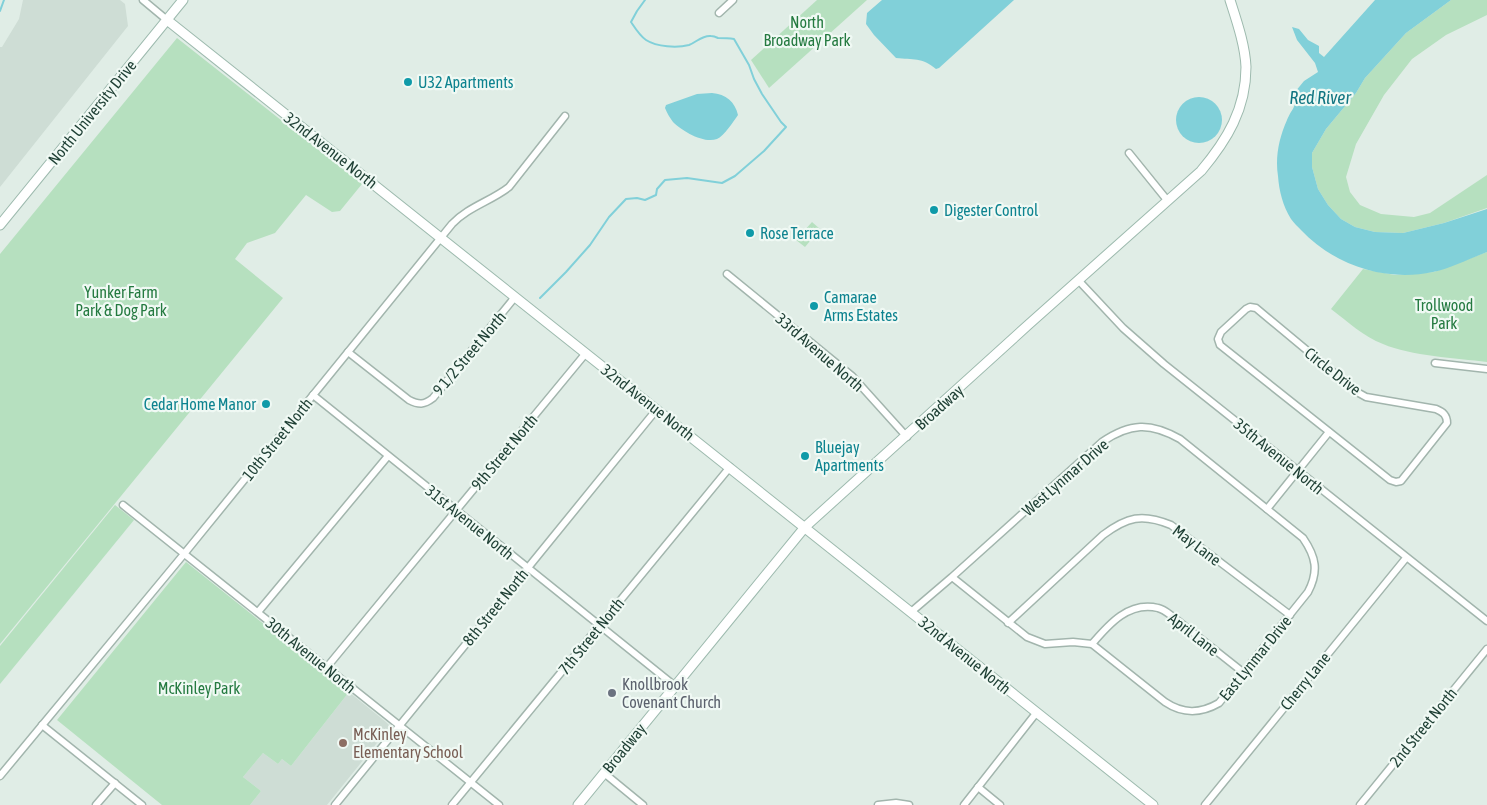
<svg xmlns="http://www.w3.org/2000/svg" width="1487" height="805" viewBox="0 0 1487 805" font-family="'Asap Condensed',sans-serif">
<rect width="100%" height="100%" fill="#e0ede6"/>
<g fill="#ceddd5">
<path d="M23,0H120L125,4L128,26L0,187V47H2L19,19Z"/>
<path d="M349,692L386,722L389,725V728L327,805H250L261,791L243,777L263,753L278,764L282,759L291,766Z"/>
</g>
<g fill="#b6e0bf">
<path d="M817,0H867L769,88L751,60Z"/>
<path d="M1451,0H1487V15L1446,35L1412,59L1384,95L1356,144L1346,177L1350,192L1360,205L1381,214L1414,217L1430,213L1487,175V208L1444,223L1403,233L1375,232L1355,227L1341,219L1328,205L1318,189L1312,167V153L1326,129L1356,93L1365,78L1406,33Z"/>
<path d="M177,38L362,184L340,211L332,212L306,195L275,233L247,243L235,259L283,298L0,644V254Z"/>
<path d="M812,222L820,229L805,247L796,240Z"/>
<path d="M1487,252V362C1456,358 1411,356 1383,344C1364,337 1347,321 1331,309L1363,269L1395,275L1434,272Z"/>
<path d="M115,505L134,520L0,684V646Z"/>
<path d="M186,562L349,692L291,766L282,759L278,764L263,753L243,777L261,791L250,805H162L57,720Z"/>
</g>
<g fill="#81d0d9">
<path d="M882,0H1014L939,68L936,69C922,57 913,60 896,58L874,35L866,24L867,13Z"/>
<path d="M1375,0H1451L1406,33L1365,78L1356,93L1326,129L1312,153V167L1318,189L1328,205L1341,219L1355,227L1375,232L1403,233L1444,223L1487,209V252C1471,258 1449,269 1433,272C1386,282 1335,266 1301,230C1298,227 1294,223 1291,219C1283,206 1279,191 1278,176C1275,157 1279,138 1287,120C1293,106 1296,110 1295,92L1304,81L1318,72L1315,63L1297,40L1292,27L1299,29L1308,40L1319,46V53L1324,57Z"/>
<path d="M712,93C726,94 735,102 738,115C733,122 724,136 717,139C704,144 682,131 673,122C670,118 667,113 665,108L666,105L697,94Z"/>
<circle cx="1199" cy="120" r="23"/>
</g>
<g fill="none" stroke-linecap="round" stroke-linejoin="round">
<g stroke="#81d0d9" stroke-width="2">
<path d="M0,11L4,0"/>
<path d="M540,298L566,272L590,245L609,217L626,199L637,198L645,200L656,195L657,189L665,180L687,178L722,183L735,176L764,151L786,127L781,122L762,94L754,79L749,65L734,39C728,38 724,38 718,38C716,37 713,36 711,36C702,35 697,42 689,45C677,48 657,47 646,40C640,36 635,28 631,22L637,11L645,0"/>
</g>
<g stroke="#a2b5ad" stroke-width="9">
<g id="street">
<path d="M143,0L167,20"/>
<path d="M719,13L733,0"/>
<path d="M1129,153L1167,200"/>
<path d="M727,274L852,376L907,437"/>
<path d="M1079,281L1123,328L1164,364L1487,621"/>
<path d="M1250,307L1256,308L1357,392L1366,397L1436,409C1443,412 1447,415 1447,423L1401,481L1396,482L1390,480L1220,345L1218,339L1221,332L1246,309Z"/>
<path d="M348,352L409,400C419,405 424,405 433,398L515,297"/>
<path d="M1435,363L1487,369"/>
<path d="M313,395L675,686"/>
<path d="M123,505L499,805"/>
<path d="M1267,509L1329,432"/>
<path d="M258,612L388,456"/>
<path d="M911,612L952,577L1102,442C1130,423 1150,422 1180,439L1303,538C1316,557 1319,571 1308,592L1219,703C1200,714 1183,714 1165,702L1092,644L1073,642L1045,644L1027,637L952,577"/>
<path d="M1008,623L1103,535C1127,517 1142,513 1171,525L1290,615"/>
<path d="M1092,644C1109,624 1129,601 1158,608C1163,609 1168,613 1172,616L1244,673"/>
<path d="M327,667L586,353"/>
<path d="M42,725L142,805"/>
<path d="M604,773L643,805"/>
<path d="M0,776L184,554L452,224C468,207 491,201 509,187L565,116"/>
<path d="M978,787L1000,805"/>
<path d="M96,805L115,783"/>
<path d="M335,805L657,409"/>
<path d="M452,805L730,467"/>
<path d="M878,805L896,803L909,805"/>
<path d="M964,805L1037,712"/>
<path d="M1205,805L1406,558"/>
<path d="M1360,805L1487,649"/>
</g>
</g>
<g stroke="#9dbaae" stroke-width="11">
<g id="secondary">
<path d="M167,20L1153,805"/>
<path d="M0,225L183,0"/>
<path d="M578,805L805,527L1028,325L1201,171C1227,140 1246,109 1246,67C1245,45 1237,22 1230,0"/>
</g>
</g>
<use href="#street" stroke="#fff" stroke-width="6"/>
<use href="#secondary" stroke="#fff" stroke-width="9"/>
</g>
<g fill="#0f9aa8" stroke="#f0f9f4" stroke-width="2">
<circle cx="408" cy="82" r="5"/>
<circle cx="934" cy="210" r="5"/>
<circle cx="750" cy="233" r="5"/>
<circle cx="814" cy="306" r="5"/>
<circle cx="266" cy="404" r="5"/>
<circle cx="805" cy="456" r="5"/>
</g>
<circle fill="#6b7280" stroke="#f0f9f4" stroke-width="2" cx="612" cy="693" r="5"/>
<circle fill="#8d6e63" stroke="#f0f9f4" stroke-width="2" cx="343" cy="743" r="5"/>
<g text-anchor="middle" stroke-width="4.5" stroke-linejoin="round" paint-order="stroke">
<g font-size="16" fill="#247a40" stroke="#f0f9f4">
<text x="807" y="28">North<tspan x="807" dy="18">Broadway Park</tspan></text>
<text x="121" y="298">Yunker Farm<tspan x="121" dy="18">Park &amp; Dog Park</tspan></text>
<text x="1444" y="311">Trollwood<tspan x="1444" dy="18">Park</tspan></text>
<text x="199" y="694">McKinley Park</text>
</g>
<g font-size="16" fill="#0d838f" stroke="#f0f9f4" text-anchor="start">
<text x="418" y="88">U32 Apartments</text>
<text x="944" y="216">Digester Control</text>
<text x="760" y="239">Rose Terrace</text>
<text x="824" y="303">Camarae<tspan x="824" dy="18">Arms Estates</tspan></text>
<text x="256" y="410" text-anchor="end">Cedar Home Manor</text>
<text x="815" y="453">Bluejay<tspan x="815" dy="18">Apartments</tspan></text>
</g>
<g font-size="16" fill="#1e3f34" stroke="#f0f9f4">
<text transform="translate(92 112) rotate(-51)" y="6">North University Drive</text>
<text transform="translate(331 150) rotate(38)" y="6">32nd Avenue North</text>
<text transform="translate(820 352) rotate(41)" y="6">33rd Avenue North</text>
<text transform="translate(469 353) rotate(-50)" y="6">9 1/2 Street North</text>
<text transform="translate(1333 371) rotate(38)" y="6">Circle Drive</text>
<text transform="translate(648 402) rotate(38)" y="6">32nd Avenue North</text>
<text transform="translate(939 407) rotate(-42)" y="6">Broadway</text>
<text transform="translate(277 439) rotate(-51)" y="6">10th Street North</text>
<text transform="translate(504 452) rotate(-50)" y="6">9th Street North</text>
<text transform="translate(1279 456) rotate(39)" y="6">35th Avenue North</text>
<text transform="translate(1065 477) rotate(-41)" y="6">West Lynmar Drive</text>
<text transform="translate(470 522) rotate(39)" y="6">31st Avenue North</text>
<text transform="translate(1197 545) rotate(37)" y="6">May Lane</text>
<text transform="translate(495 607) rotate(-51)" y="6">8th Street North</text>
<text transform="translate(1194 634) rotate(38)" y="6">April Lane</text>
<text transform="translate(591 636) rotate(-51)" y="6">7th Street North</text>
<text transform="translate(311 655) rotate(39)" y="6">30th Avenue North</text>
<text transform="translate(965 655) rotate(39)" y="6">32nd Avenue North</text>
<text transform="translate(1255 658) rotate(-51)" y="6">East Lynmar Drive</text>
<text transform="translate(1305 681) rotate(-51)" y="6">Cherry Lane</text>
<text transform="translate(1423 727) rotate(-51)" y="6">2nd Street North</text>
<text transform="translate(624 748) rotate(-51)" y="6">Broadway</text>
</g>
<g font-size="16" fill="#5b616d" stroke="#f0f9f4" text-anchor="start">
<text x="622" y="690">Knollbrook<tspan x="622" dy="18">Covenant Church</tspan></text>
</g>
<g font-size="16" fill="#785e54" stroke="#f0f9f4" text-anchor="start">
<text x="353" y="740">McKinley<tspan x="353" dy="18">Elementary School</tspan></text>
</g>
<g font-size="18" font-style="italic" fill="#127682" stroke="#f0f9f4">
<text x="1320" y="104">Red River</text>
</g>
</g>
</svg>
